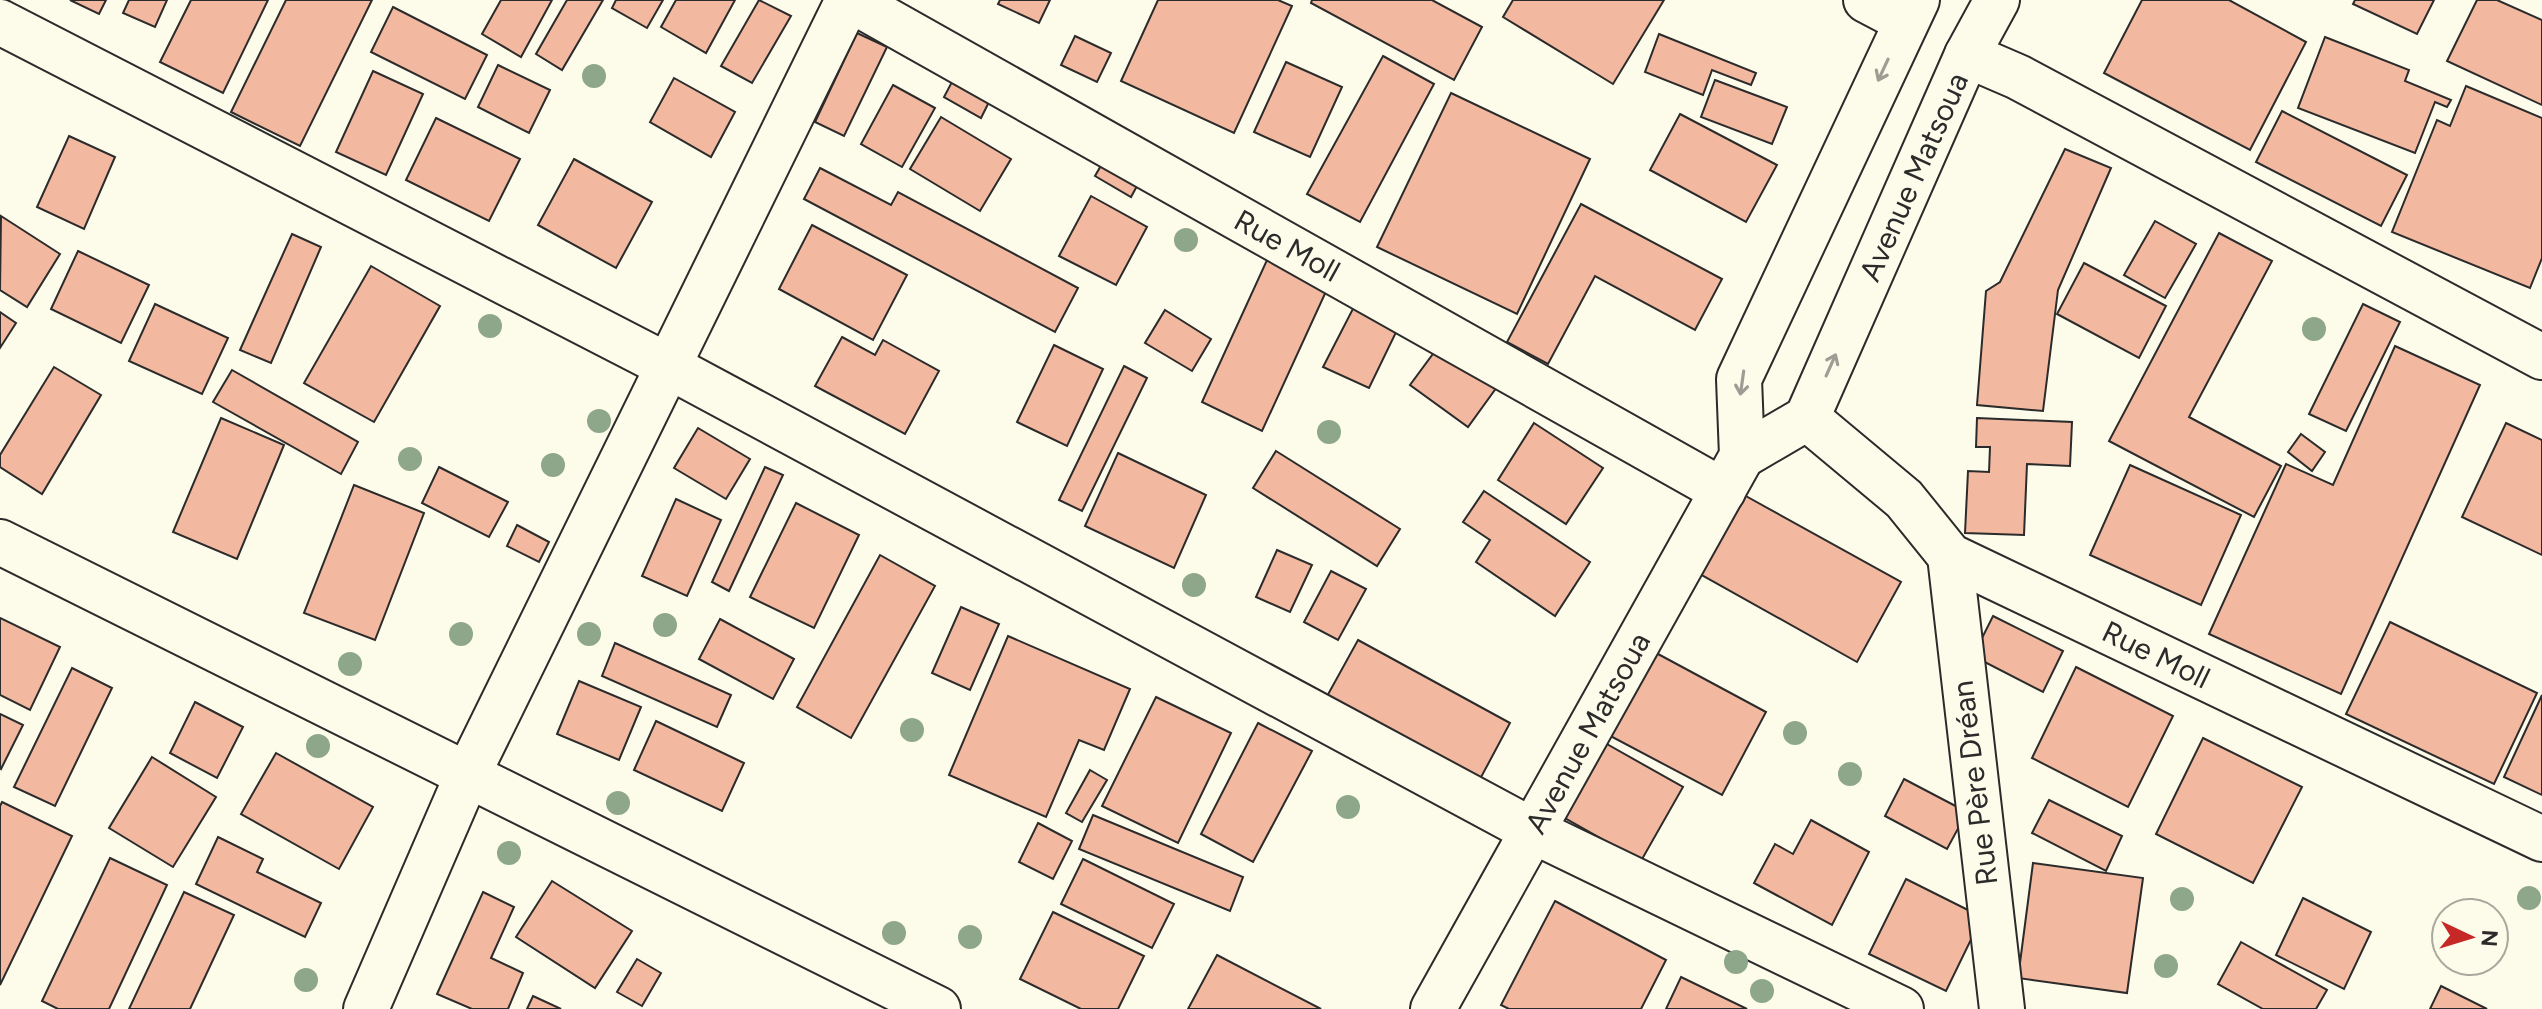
<svg xmlns="http://www.w3.org/2000/svg" width="2542" height="1009" viewBox="0 0 2542 1009" font-family="Figtree,sans-serif">
<rect width="100%" height="100%" fill="#fdfbea"/>
<g fill="#f2b8a0" stroke="#2b2b2b" stroke-width="2">
<path d="M70,0H106L99,14Z"/>
<path d="M129,0H167L155,27L123,13Z"/>
<path d="M191,0H268L223,93L160,62Z"/>
<path d="M286,0H372L300,146L231,112Z"/>
<path d="M501,0H552L521,57L482,34Z"/>
<path d="M567,0H603L562,70L536,54Z"/>
<path d="M616,0H663L647,28L612,8Z"/>
<path d="M676,0H735L706,53L661,27Z"/>
<path d="M759,0L791,16L752,83L721,66Z"/>
<path d="M1000,0H1050L1039,23L998,4Z"/>
<path d="M1158,0H1278L1292,6L1234,133L1121,81Z"/>
<path d="M1312,0H1432L1482,27L1454,80L1311,3Z"/>
<path d="M1513,0H1664L1613,84L1503,17Z"/>
<path d="M2142,0H2229L2306,42L2250,150L2104,73Z"/>
<path d="M2355,0H2434L2417,34L2353,4Z"/>
<path d="M2477,0H2497L2542,20V105L2447,61Z"/>
<path d="M393,7L487,55L465,99L371,52Z"/>
<path d="M857,33L887,47L844,136L815,122Z"/>
<path d="M1659,34L1756,73L1751,85L1712,70L1703,95L1645,72Z"/>
<path d="M1075,36L1111,53L1097,82L1061,65Z"/>
<path d="M2325,37L2409,70L2405,81L2451,100L2447,107L2435,102L2415,153L2298,108Z"/>
<path d="M1383,56L1434,84L1360,222L1307,194Z"/>
<path d="M1286,62L1342,87L1310,157L1254,132Z"/>
<path d="M498,65L550,90L529,133L478,107Z"/>
<path d="M373,71L423,94L386,175L336,152Z"/>
<path d="M674,78L735,112L711,157L650,122Z"/>
<path d="M954,78L991,98L981,118L944,97Z"/>
<path d="M1715,80L1787,107L1772,144L1701,117Z"/>
<path d="M893,85L935,108L902,167L861,144Z"/>
<path d="M2466,86L2542,118V258L2530,288L2392,232L2437,120L2450,126Z"/>
<path d="M1451,93L1590,159L1517,314L1377,247Z"/>
<path d="M2282,111L2407,175L2381,226L2256,162Z"/>
<path d="M1680,114L1777,165L1746,222L1650,170Z"/>
<path d="M941,117L1011,159L980,211L910,169Z"/>
<path d="M436,118L520,159L489,221L406,180Z"/>
<path d="M69,136L115,157L84,229L37,207Z"/>
<path d="M2065,149L2111,168L2058,290L2043,411L1977,405L1986,291L2000,282Z"/>
<path d="M1107,155L1143,175L1131,197L1095,176Z"/>
<path d="M574,159L652,202L616,268L538,225Z"/>
<path d="M820,168L891,205L898,192L1078,288L1055,332L804,199Z"/>
<path d="M1091,196L1147,227L1116,285L1059,256Z"/>
<path d="M1581,204L1722,279L1695,330L1595,276L1548,364L1507,342Z"/>
<path d="M1,216L60,254L27,307L0,290Z"/>
<path d="M2155,221L2196,244L2165,298L2124,275Z"/>
<path d="M812,225L907,275L873,340L779,289Z"/>
<path d="M2219,233L2272,261L2189,417L2281,466L2254,517L2109,441Z"/>
<path d="M292,234L321,247L271,363L240,350Z"/>
<path d="M1273,247L1334,274L1262,431L1202,402Z"/>
<path d="M78,251L149,285L121,343L51,309Z"/>
<path d="M2084,263L2166,306L2139,358L2057,314Z"/>
<path d="M371,266L440,306L374,422L304,383Z"/>
<path d="M1358,299L1401,322L1369,388L1323,367Z"/>
<path d="M155,304L228,338L202,394L129,361Z"/>
<path d="M2363,304L2400,322L2346,431L2309,414Z"/>
<path d="M1165,310L1211,339L1192,371L1145,343Z"/>
<path d="M0,312L16,323L0,348Z"/>
<path d="M842,337L875,355L883,340L939,371L905,434L815,386Z"/>
<path d="M1444,339L1502,380L1468,427L1410,385Z"/>
<path d="M1054,345L1103,369L1067,446L1017,422Z"/>
<path d="M2395,346L2480,385L2341,694L2209,634L2286,464L2333,485Z"/>
<path d="M1124,366L1147,378L1082,511L1059,500Z"/>
<path d="M54,367L101,395L42,494L0,467V455Z"/>
<path d="M232,370L358,442L341,474L213,402Z"/>
<path d="M221,418L284,445L237,559L173,532Z"/>
<path d="M1977,418L2072,422L2070,466L2027,464L2024,535L1965,533L1968,471L1989,472L1990,447H1976Z"/>
<path d="M1534,423L1603,468L1566,524L1498,480Z"/>
<path d="M2506,423L2542,440V555L2462,517Z"/>
<path d="M698,428L750,459L726,499L674,468Z"/>
<path d="M2301,434L2325,452L2312,471L2288,452Z"/>
<path d="M1276,451L1400,529L1377,566L1253,488Z"/>
<path d="M1118,453L1206,495L1174,568L1085,526Z"/>
<path d="M2130,465L2241,515L2201,605L2090,555Z"/>
<path d="M439,467L508,502L489,537L422,503Z"/>
<path d="M765,467L783,475L729,591L712,582Z"/>
<path d="M354,485L424,513L375,640L304,613Z"/>
<path d="M1484,491L1590,562L1555,616L1476,562L1490,540L1463,522Z"/>
<path d="M1744,495L1901,582L1857,662L1700,574Z"/>
<path d="M676,499L721,520L687,596L642,576Z"/>
<path d="M796,503L859,535L814,628L750,597Z"/>
<path d="M517,525L549,542L539,562L507,546Z"/>
<path d="M1277,550L1312,565L1290,612L1256,597Z"/>
<path d="M880,555L935,586L851,738L797,707Z"/>
<path d="M1331,571L1366,589L1338,640L1304,622Z"/>
<path d="M961,607L999,624L970,690L932,673Z"/>
<path d="M1993,616L2063,651L2043,692L1973,656Z"/>
<path d="M0,618L60,647L30,710L0,695Z"/>
<path d="M720,619L794,659L773,699L699,659Z"/>
<path d="M2390,622L2537,693L2494,784L2346,714Z"/>
<path d="M1008,636L1130,689L1104,750L1079,740L1046,817L949,775Z"/>
<path d="M1358,640L1510,723L1479,781L1326,698Z"/>
<path d="M615,643L731,695L717,727L602,676Z"/>
<path d="M1645,647L1766,712L1722,795L1601,731Z"/>
<path d="M2076,667L2173,716L2128,807L2032,758Z"/>
<path d="M72,668L112,688L55,806L14,787Z"/>
<path d="M579,681L641,707L619,760L557,734Z"/>
<path d="M2542,695V795L2504,777Z"/>
<path d="M1156,697L1231,733L1178,843L1102,806Z"/>
<path d="M195,702L243,727L217,778L170,753Z"/>
<path d="M0,714L23,725L1,769L0,768Z"/>
<path d="M656,721L744,763L722,811L634,770Z"/>
<path d="M1258,723L1312,751L1253,862L1201,834Z"/>
<path d="M2203,738L2302,787L2253,883L2156,834Z"/>
<path d="M1598,739L1683,787L1641,861L1556,813Z"/>
<path d="M276,753L373,807L339,869L241,814Z"/>
<path d="M152,757L216,797L173,867L109,828Z"/>
<path d="M1090,770L1107,780L1082,822L1066,813Z"/>
<path d="M1904,779L1967,812L1947,849L1885,816Z"/>
<path d="M2049,800L2122,836L2106,871L2032,833Z"/>
<path d="M2,802L72,836L0,985V806Z"/>
<path d="M1093,815L1243,877L1230,911L1079,849Z"/>
<path d="M1811,820L1869,852L1832,925L1754,883L1775,844L1793,854Z"/>
<path d="M1038,823L1072,841L1053,879L1019,862Z"/>
<path d="M218,837L263,859L257,872L321,903L305,937L196,884Z"/>
<path d="M110,858L167,885L109,1009H58L42,1001Z"/>
<path d="M1083,859L1174,904L1152,948L1061,904Z"/>
<path d="M2033,863L2143,878L2127,993L2018,978Z"/>
<path d="M1906,879L1982,917L1946,991L1869,954Z"/>
<path d="M552,881L632,931L595,988L516,937Z"/>
<path d="M184,892L234,915L190,1009H129Z"/>
<path d="M483,892L514,907L491,958L523,973L508,1009H472L437,994Z"/>
<path d="M2303,898L2371,932L2344,989L2276,955Z"/>
<path d="M1555,901L1666,960L1641,1009H1509L1501,1005Z"/>
<path d="M1053,912L1144,956L1118,1009H1081L1020,979Z"/>
<path d="M2241,942L2327,990L2316,1009H2263L2218,984Z"/>
<path d="M1217,955L1321,1009H1188Z"/>
<path d="M637,959L661,973L642,1006L617,992Z"/>
<path d="M1681,977L1747,1009H1666Z"/>
<path d="M2441,986L2487,1009H2430Z"/>
<path d="M533,996L561,1009H527Z"/>
</g>
<g fill="none" stroke-linecap="round" stroke-linejoin="round">
<g stroke="#2b2b2b" stroke-width="48">
<g id="street">
<path d="M851,0L1723,491"/>
<path d="M1866,0L1906,21"/>
<path d="M0,22L668,366L1533,831L1901,1009"/>
<path d="M1967,55L2018,77L2542,357"/>
<path d="M1807,418L1904,499L1950,556L2542,839"/>
<path d="M0,542L938,1009"/>
<path d="M1950,556L2002,1009"/>
<path d="M366,1009L467,776L848,0"/>
</g>
</g>
<g stroke="#2b2b2b" stroke-width="48">
<g id="secondary">
<path d="M1742,456L1807,418L1967,55L1997,0"/>
<path d="M1433,1009L1742,456L1739,379L1917,0"/>
</g>
</g>
<use href="#street" stroke="#fdfbea" stroke-width="44"/>
<use href="#secondary" stroke="#fdfbea" stroke-width="44"/>
</g>
<g fill="#8ea78a">
<circle cx="594" cy="76" r="12"/>
<circle cx="1186" cy="240" r="12"/>
<circle cx="490" cy="326" r="12"/>
<circle cx="2314" cy="329" r="12"/>
<circle cx="599" cy="421" r="12"/>
<circle cx="1329" cy="432" r="12"/>
<circle cx="410" cy="459" r="12"/>
<circle cx="553" cy="465" r="12"/>
<circle cx="1194" cy="585" r="12"/>
<circle cx="665" cy="625" r="12"/>
<circle cx="461" cy="634" r="12"/>
<circle cx="589" cy="634" r="12"/>
<circle cx="350" cy="664" r="12"/>
<circle cx="912" cy="730" r="12"/>
<circle cx="1795" cy="733" r="12"/>
<circle cx="318" cy="746" r="12"/>
<circle cx="1850" cy="774" r="12"/>
<circle cx="618" cy="803" r="12"/>
<circle cx="1348" cy="807" r="12"/>
<circle cx="509" cy="853" r="12"/>
<circle cx="2529" cy="898" r="12"/>
<circle cx="2182" cy="899" r="12"/>
<circle cx="894" cy="933" r="12"/>
<circle cx="970" cy="937" r="12"/>
<circle cx="1736" cy="962" r="12"/>
<circle cx="2166" cy="966" r="12"/>
<circle cx="306" cy="980" r="12"/>
<circle cx="1762" cy="991" r="12"/>
</g>
<defs><path id="oneway-shaft" d="M-6 0H5M1.5-3L5.5 0L1.5 3" fill="none" stroke-width="1.6" stroke-linecap="round" stroke-linejoin="round" transform="scale(2)"/></defs>
<g stroke="#9e9d94">
<use href="#oneway-shaft" transform="translate(1883 70) rotate(115)"/>
<use href="#oneway-shaft" transform="translate(1831 365) rotate(-66)"/>
<use href="#oneway-shaft" transform="translate(1742 383) rotate(98)"/>
</g>
<g text-anchor="middle" stroke-width="6" stroke-linejoin="round" paint-order="stroke">
<g font-size="30" fill="#2b2b2b" stroke="#fdfbea">
<text transform="translate(1914 177) rotate(-66)" y="10">Avenue Matsoua</text>
<text transform="translate(1287 246) rotate(29)" y="10">Rue Moll</text>
<text transform="translate(2156 655) rotate(26)" y="10">Rue Moll</text>
<text transform="translate(1588 733) rotate(-61)" y="10">Avenue Matsoua</text>
<text transform="translate(1975 783) rotate(-97)" y="10">Rue Père Dréan</text>
</g>
</g>
<g transform="translate(2470 937) rotate(94)"><circle r="38" fill="#fdfbea" stroke="#a9a89e" stroke-width="2"/>
<path d="M0-6L14 30L0 20L-14 30Z" fill="#c62828"/>
<text y="-12" font-size="22" font-weight="bold" text-anchor="middle" fill="#2b2b2b">N</text>
</g>
</svg>
